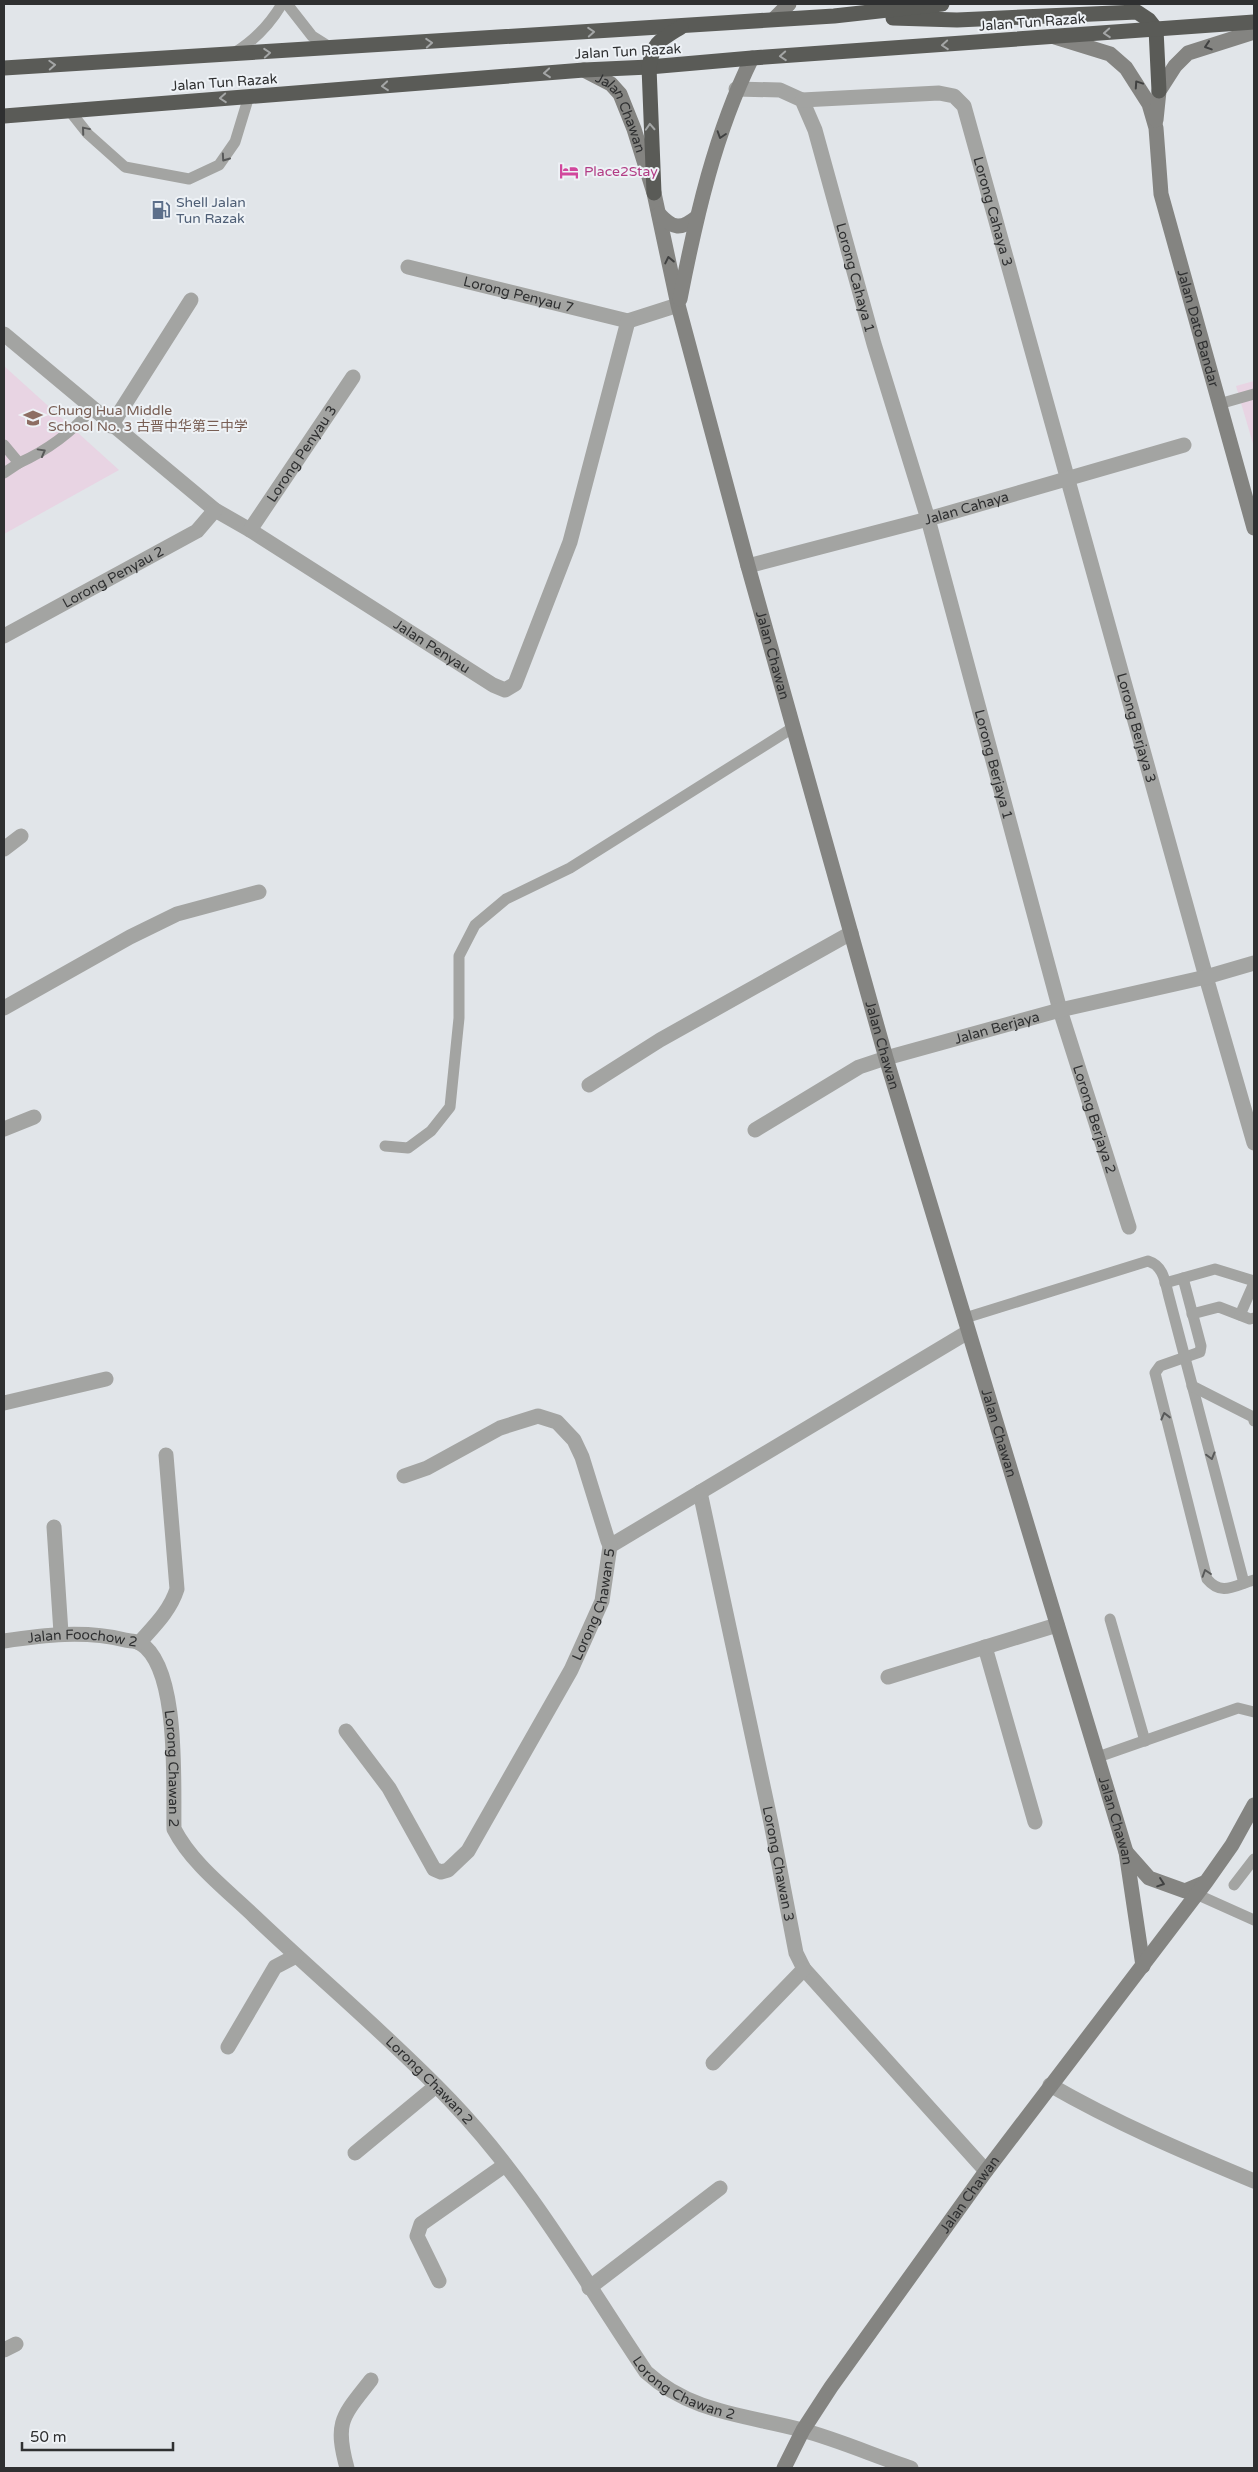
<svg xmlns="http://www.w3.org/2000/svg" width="1258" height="2472" viewBox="0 0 1258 2472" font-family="'Varela Round','Noto Sans SC',sans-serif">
<rect width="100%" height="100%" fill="#e1e5e9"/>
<g fill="#e8d4e3">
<path d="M4,366L119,470L4,534Z"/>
<path d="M1254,381V447L1236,386Z"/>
</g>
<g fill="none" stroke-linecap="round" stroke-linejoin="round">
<g stroke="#a3a4a2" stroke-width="11">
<path d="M287,4L312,36L331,48"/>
<path d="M234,53C254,41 270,24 282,4"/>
<path d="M69,110L88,134L125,167L189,179L219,165L235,142L249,96"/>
<path d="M1219,404L1254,394"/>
<path d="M4,445L19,463C48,450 71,433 92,409"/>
<path d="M4,473L19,463"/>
<path d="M385,1146L408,1148L431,1131L450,1107L459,1018V956L475,925L506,899L570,868L794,727"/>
<path d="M1183,1278L1215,1269L1254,1281"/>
<path d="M1165,1283L1183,1278L1201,1346L1200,1352L1160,1366L1155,1373L1207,1579C1222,1597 1235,1585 1254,1580"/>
<path d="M1192,1314L1219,1307L1250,1319L1254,1318"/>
<path d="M1240,1315L1254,1283"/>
<path d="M965,1318L1148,1261C1164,1266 1165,1282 1169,1297L1244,1583"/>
<path d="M1192,1386L1253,1417L1254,1421"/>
<path d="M1110,1619L1145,1741"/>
<path d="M1098,1757L1238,1708L1254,1712"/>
<path d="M1234,1885L1254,1859"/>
<path d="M1196,1894L1254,1920"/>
</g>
<g stroke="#a3a4a2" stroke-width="15">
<path id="s1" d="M736,89L780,90L802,100L815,130L874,344L928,519L1060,1010L1129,1227"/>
<path id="s2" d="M802,100L939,93L954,96L964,106L1206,977L1254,1143"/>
<path id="s3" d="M408,267L628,321"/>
<path d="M628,321L678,305"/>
<path id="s4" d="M4,334L215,510L250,530L493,685L505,690L515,684L570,542L628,321"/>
<path d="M111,426L191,300"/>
<path id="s5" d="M250,530L353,377"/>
<path id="s6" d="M748,566L928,519L1184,445"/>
<path id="s7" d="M4,636L197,531L215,510"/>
<path d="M4,849L21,836"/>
<path d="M4,1008L130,937L177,914L259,892"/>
<path d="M589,1085L660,1040L851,933"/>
<path d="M4,1129L34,1117"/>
<path id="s8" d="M755,1130L859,1067L886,1058L1060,1010L1206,977L1254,963"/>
<path d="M4,1403L106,1379"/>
<path id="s9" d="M700,1492L771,1823L796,1953L804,1969L986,2171"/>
<path d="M54,1527L61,1633"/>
<path d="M610,1546L968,1332"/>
<path id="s10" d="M4,1641C44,1635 84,1630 125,1640C129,1641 136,1641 140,1643C180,1667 173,1785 174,1829C192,1864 227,1890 255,1917C320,1979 389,2036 450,2100C528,2181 584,2280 646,2372C691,2413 746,2415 802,2430C839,2440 875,2456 911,2468"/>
<path d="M139,1643C154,1626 170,1611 177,1589L166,1455"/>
<path d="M985,1647L1035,1822"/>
<path d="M888,1677L1057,1625"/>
<path id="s11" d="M346,1731L389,1788L434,1869L441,1872L448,1870L468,1851L571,1670L602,1601L610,1546L608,1541L582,1457L574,1440L557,1422L538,1416L500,1428L427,1468L404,1476"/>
<path d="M228,2047L275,1967L296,1956"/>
<path d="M713,2063L804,1969"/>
<path d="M1050,2085C1116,2123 1184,2152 1254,2181"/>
<path d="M355,2153L436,2086"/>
<path d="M439,2281L417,2236L421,2224L505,2165"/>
<path d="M589,2288L720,2188"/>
<path d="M4,2350L16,2344"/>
<path d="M347,2468C334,2421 343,2416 371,2380"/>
</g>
<g stroke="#848481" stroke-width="15">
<path d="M774,19L789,4"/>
<path id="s12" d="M1055,37L1110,54L1126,68L1149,104L1156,128L1161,194L1254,528"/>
<path id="s13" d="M584,70L611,84L620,94L634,129L654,193L678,305L748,566L886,1058L1126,1852L1143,1966"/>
<path d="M1156,120L1159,91L1175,66L1188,53L1254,32"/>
<path d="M659,214C673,229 681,230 697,217"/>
<path d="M680,299C696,217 715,133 752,58"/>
<path d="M1126,1852L1149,1878L1185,1891L1204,1883"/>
<path id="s14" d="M784,2468L803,2430L831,2387L986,2171L1206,1882L1232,1845L1254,1805"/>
</g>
<g stroke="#5a5b57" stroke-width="15">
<path d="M893,18L957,20L1137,12L1149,20L1156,29L1159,91"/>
<path d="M4,68L834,16L942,4"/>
<path d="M4,116L584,70L649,67L752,58L1254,22"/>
<path d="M654,193L649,67C653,42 660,40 681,27"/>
</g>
</g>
<defs><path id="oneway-chevron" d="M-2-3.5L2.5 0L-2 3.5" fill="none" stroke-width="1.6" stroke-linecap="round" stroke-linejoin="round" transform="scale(1.25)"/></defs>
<g stroke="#a4a6a6">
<use href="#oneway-chevron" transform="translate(591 32) rotate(-4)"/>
<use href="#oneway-chevron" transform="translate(1107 33) rotate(176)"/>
<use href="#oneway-chevron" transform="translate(429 43) rotate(-4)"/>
<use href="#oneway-chevron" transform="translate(945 45) rotate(176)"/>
<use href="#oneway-chevron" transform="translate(267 53) rotate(-4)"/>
<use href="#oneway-chevron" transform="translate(783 56) rotate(176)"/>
<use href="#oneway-chevron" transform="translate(52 65) rotate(-3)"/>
<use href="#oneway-chevron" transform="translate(547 73) rotate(175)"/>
<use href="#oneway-chevron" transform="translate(385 86) rotate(175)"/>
<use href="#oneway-chevron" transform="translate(223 98) rotate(176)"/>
<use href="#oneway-chevron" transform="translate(650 127) rotate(-93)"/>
</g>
<g stroke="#404141">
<use href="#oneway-chevron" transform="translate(1208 46) rotate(162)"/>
<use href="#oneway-chevron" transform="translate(1138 84) rotate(-124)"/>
<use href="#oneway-chevron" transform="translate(721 135) rotate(108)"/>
<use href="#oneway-chevron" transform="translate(669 260) rotate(-102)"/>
<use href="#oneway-chevron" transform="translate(1161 1883) rotate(19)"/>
</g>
<g stroke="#585959">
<use href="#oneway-chevron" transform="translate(85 130) rotate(-130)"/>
<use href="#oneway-chevron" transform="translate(225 158) rotate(125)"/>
<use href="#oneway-chevron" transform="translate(42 452) rotate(-29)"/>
<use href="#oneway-chevron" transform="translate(1165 1416) rotate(-104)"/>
<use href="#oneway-chevron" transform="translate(1211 1456) rotate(75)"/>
<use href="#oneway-chevron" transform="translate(1206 1573) rotate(-108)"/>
</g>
<defs>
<g id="hotel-bare" transform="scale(1.5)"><path d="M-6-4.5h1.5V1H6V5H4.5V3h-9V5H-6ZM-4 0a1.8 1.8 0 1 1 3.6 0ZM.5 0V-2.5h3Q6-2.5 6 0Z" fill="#d1479c" stroke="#eef2f6" stroke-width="2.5" paint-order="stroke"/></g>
<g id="fuel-bare" transform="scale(1.5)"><path d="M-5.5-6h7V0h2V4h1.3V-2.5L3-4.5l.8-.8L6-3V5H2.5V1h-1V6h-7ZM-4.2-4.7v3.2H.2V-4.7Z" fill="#5c6f8a" stroke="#eef2f6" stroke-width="2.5" paint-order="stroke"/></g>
<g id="school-bare" transform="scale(1.5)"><path d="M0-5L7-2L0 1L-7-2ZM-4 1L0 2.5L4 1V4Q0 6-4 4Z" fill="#8d6e63" stroke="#eef2f6" stroke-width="2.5" paint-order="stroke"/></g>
</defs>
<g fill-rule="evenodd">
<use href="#hotel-bare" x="569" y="171"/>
<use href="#fuel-bare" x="161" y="210"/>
<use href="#school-bare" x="33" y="418"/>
</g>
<g text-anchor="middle" stroke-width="4" stroke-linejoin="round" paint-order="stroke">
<g font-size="14" fill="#2f3031" stroke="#eef2f6">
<text transform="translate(1032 22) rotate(-4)" y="5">Jalan Tun Razak</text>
<text transform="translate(628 51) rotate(-3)" y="5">Jalan Tun Razak</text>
<text transform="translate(224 82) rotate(-4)" y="5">Jalan Tun Razak</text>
<text dy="5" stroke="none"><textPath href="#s13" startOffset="60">Jalan Chawan</textPath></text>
<text dy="5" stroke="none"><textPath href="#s2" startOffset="276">Lorong Cahaya 3</textPath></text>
<text dy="5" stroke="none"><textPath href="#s1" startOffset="254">Lorong Cahaya 1</textPath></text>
<text dy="5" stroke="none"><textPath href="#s3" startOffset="114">Lorong Penyau 7</textPath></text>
<text dy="5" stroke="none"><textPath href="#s12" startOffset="352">Jalan Dato Bandar</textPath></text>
<text dy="5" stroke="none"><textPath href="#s5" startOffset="92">Lorong Penyau 3</textPath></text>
<text dy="5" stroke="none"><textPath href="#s6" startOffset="226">Jalan Cahaya</textPath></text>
<text dy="5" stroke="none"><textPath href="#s7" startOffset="124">Lorong Penyau 2</textPath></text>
<text dy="5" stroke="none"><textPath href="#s4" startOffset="531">Jalan Penyau</textPath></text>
<text dy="5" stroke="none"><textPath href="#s13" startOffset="626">Jalan Chawan</textPath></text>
<text dy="5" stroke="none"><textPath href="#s2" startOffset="812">Lorong Berjaya 3</textPath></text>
<text dy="5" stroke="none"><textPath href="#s1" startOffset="760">Lorong Berjaya 1</textPath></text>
<text dy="5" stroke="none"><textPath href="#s8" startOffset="265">Jalan Berjaya</textPath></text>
<text dy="5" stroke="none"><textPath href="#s13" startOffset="1031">Jalan Chawan</textPath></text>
<text dy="5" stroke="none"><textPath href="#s1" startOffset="1129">Lorong Berjaya 2</textPath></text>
<text dy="5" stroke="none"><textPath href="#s13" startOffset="1436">Jalan Chawan</textPath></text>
<text dy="5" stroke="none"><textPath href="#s11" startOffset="485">Lorong Chawan 5</textPath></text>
<text dy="5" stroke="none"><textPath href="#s10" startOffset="79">Jalan Foochow 2</textPath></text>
<text dy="5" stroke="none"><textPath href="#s10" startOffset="271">Lorong Chawan 2</textPath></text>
<text dy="5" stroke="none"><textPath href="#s13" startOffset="1841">Jalan Chawan</textPath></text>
<text dy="5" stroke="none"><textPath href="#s9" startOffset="380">Lorong Chawan 3</textPath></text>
<text dy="5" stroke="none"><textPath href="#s10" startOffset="691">Lorong Chawan 2</textPath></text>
<text dy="5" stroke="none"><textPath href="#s14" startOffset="331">Jalan Chawan</textPath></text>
<text dy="5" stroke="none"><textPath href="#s10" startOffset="1096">Lorong Chawan 2</textPath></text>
</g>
<g font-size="14" fill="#b23c85" stroke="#eef2f6" text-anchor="start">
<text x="584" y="176">Place2Stay</text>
</g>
<g font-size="14" fill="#4e5e75" stroke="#eef2f6" text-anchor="start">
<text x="176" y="207">Shell Jalan<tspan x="176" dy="16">Tun Razak</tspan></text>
</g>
<g font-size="14" fill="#785e54" stroke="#eef2f6" text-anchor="start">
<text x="48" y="415">Chung Hua Middle<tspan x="48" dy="16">School No. 3 古晋中华第三中学</tspan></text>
</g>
</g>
<rect width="1258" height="2472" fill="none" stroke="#2f3031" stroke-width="10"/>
<path d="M22 2442v8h151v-8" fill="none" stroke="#2f3031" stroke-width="2.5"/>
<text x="30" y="2442" font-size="15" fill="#2f3031" stroke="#eef2f6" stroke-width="4" paint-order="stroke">50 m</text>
</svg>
